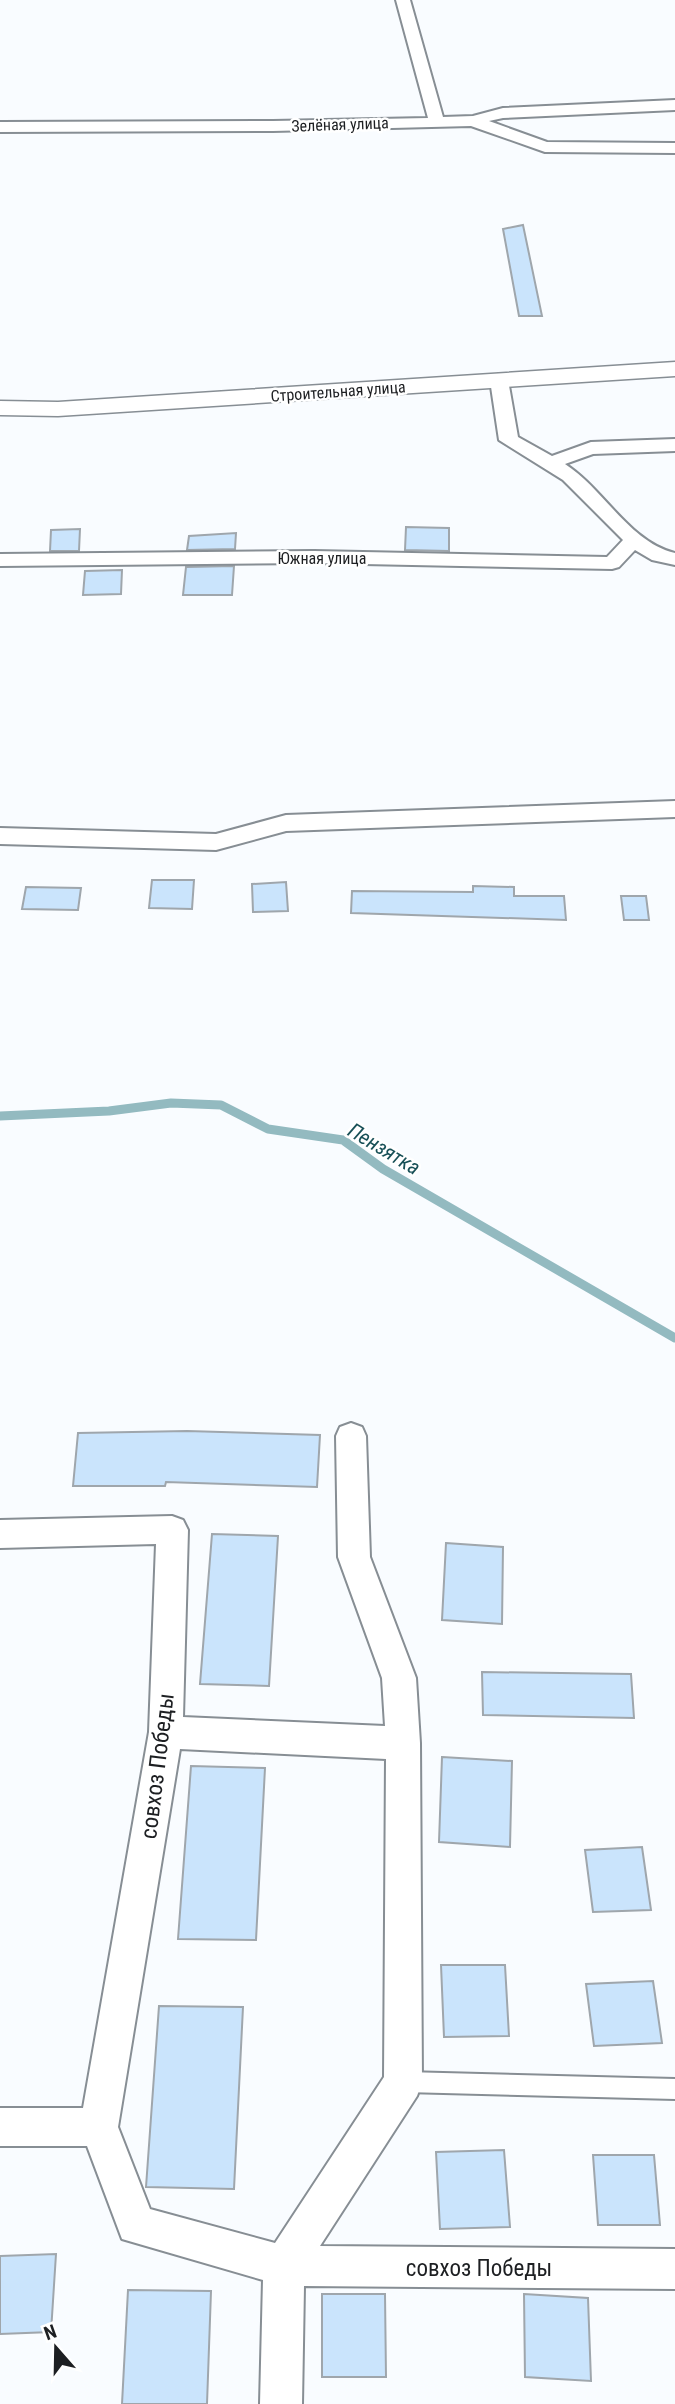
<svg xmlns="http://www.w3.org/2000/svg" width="675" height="2404" viewBox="0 0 675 2404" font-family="'Roboto Condensed',sans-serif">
<rect width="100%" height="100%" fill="#f9fcff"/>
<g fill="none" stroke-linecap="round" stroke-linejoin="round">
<path stroke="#93bac0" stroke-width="9" d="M0,1116L109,1111L171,1103L221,1105L268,1129L343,1140L383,1169L675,1338"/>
</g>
<g fill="#cae4fc" stroke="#9fa6ac" stroke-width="2">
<path d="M523,225L542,316H519L503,229Z"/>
<path d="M406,527L449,528V551L405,550Z"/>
<path d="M80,529L79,551H50L51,530Z"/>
<path d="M236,533L235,549L187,550L189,536Z"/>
<path d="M234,566L232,595H183L186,567Z"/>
<path d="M122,570L121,594L83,595L85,571Z"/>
<path d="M152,880H194L192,909L149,908Z"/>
<path d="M286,882L288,911L253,912L252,884Z"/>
<path d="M473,886L514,887V896H564L566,920L351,913L352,891L473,892Z"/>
<path d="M26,887L81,888L78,910L22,909Z"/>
<path d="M621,896H646L649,920H624Z"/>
<path d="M187,1431L320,1435L317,1487L166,1482L165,1486H73L78,1433Z"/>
<path d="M212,1534L278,1536L269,1686L200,1684Z"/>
<path d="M446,1543L503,1547L502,1624L442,1620Z"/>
<path d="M482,1672L631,1674L634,1718L483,1715Z"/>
<path d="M442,1757L512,1761L510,1847L439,1842Z"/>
<path d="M191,1766L265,1768L256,1940L178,1939Z"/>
<path d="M642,1847L651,1910L593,1912L585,1850Z"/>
<path d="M441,1965H505L509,2036L444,2037Z"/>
<path d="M653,1981L662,2043L594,2046L586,1984Z"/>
<path d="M159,2006L243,2007L234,2189L146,2187Z"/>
<path d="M504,2150L510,2227L440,2229L436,2152Z"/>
<path d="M593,2155H654L660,2225H598Z"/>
<path d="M56,2254L51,2332L0,2334V2256Z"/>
<path d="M128,2290L211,2291L207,2404H122Z"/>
<path d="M322,2294H385L386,2377H322Z"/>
<path d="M524,2294L588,2298L591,2381L525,2377Z"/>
</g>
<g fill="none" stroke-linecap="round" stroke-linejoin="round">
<g stroke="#878e94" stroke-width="4">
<path id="service" d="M405,2072L675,2079V2099L405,2092L398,2089L395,2082L398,2075Z"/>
</g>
<g stroke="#878e94" stroke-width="4">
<g id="minor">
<path d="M396,0H410L443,117L473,116L503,108L675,100V110L503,118L489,121L547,142L675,143V153L545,152L471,126L273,131L0,132V122L273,121L428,118Z"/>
<path d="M499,374L508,380L518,437L552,456L591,442L675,439V451L593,454L565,464C604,489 629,542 675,553V565L652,560L635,550L619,567L612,569L314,563L0,566V554L314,551L607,557L623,540L563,480L499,440L490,380Z"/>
<path d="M675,801V817L286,831L216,850L0,844V828L216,834L286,815Z"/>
<path d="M351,1423L362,1427L366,1436L370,1557L416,1678L420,1743L422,2082L417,2096L320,2246L675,2249V2289L304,2286L302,2404H260L263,2280L122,2239L87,2146H0V2108H83L149,1732L156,1544L0,1548V1520L172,1516L183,1520L188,1530L183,1717L385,1726L382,1678L338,1557L336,1436L340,1427ZM180,1749L386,1759L384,2077L275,2243L150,2209L118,2127Z"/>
</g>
</g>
<g stroke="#878e94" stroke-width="3">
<path id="tertiary" d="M675,362V376L58,416L0,415V401L58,402Z"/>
</g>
<use href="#service" fill="#fff" fill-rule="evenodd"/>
<use href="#minor" fill="#fff" fill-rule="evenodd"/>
<use href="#tertiary" fill="#fff" fill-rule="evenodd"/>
</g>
<g text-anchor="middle" stroke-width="5" stroke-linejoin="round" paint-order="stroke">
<g font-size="16" fill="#1d1f22" stroke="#fff">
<text transform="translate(340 124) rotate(-2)" y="6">Зелёная улица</text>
<text transform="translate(338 391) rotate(-4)" y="6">Строительная улица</text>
<text x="322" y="564">Южная улица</text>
</g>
<g font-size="21" font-style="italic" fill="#185057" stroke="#fff">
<text transform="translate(384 1149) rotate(31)" y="7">Пензятка</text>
</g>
<g font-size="23" fill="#1d1f22" stroke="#fff">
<text transform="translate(157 1766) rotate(-83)" y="8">совхоз Победы</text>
<text x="479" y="2276">совхоз Победы</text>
</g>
</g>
<g transform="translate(56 2348) rotate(340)" stroke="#ffffff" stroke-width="5" paint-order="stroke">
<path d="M0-5L12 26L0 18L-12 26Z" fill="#1d1f22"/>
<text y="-10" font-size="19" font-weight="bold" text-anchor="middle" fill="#1d1f22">N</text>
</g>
</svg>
